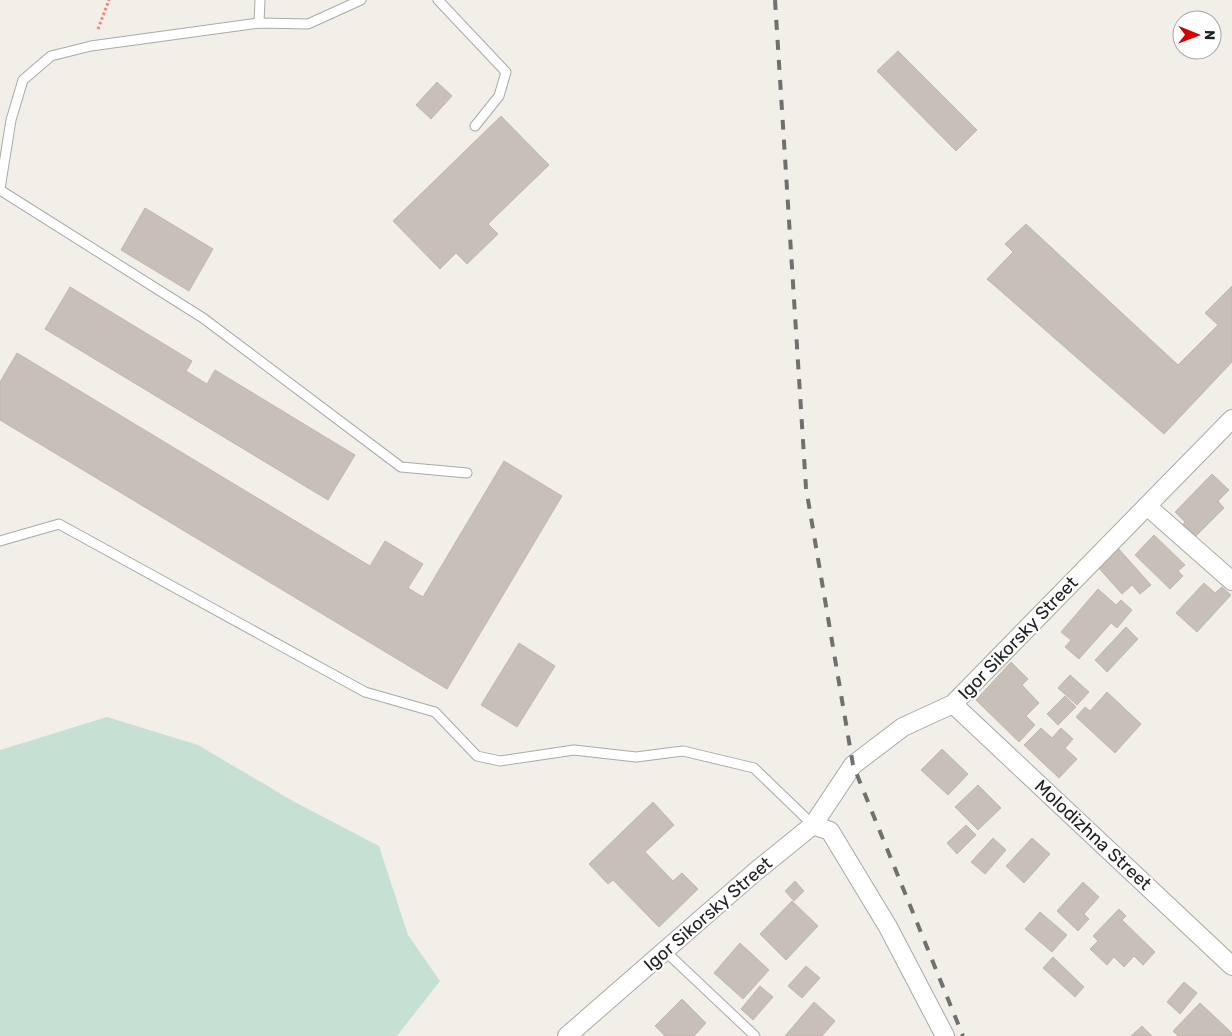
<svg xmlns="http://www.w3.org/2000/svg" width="1232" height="1036" viewBox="0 0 1232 1036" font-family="Rubik,sans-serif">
<rect width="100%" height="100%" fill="#f2efe9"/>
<path fill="#c6e0d4" d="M107,717L198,745L291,800L379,846L408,935L440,981L397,1036H0V750Z"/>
<g fill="#c7bfb8" stroke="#c4b6ab">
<path d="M898,51L977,130L956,151L877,71Z"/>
<path d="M437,82L452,96L431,119L416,105Z"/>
<path d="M501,116L549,165L488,224L498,234L467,264L456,253L440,269L393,221Z"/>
<path d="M145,208L213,249L189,291L121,250Z"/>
<path d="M1026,224L1178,365L1218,325L1205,313L1232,286V362L1164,434L987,279L1013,252L1005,244Z"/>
<path d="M70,287L192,361L186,371L207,384L215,370L355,455L328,500L45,329Z"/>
<path d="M17,353L370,566L385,541L423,564L408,588L423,597L504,461L562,496L447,689L0,420V382Z"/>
<path d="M1212,474L1229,490L1218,501L1224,508L1193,539L1181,527L1185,522L1175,512Z"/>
<path d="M1154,535L1185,565L1178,571L1183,576L1170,589L1135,555Z"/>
<path d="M1117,547L1151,585L1140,594L1132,585L1122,594L1097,566Z"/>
<path d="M1204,583L1215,593L1222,587L1231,595L1197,632L1176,613Z"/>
<path d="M1098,589L1116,605L1121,600L1132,610L1117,628L1111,623L1079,659L1065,647L1071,640L1061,632Z"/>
<path d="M1126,627L1138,639L1107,672L1095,660Z"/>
<path d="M519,643L555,666L517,727L481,705Z"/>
<path d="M1011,662L1028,679L1022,685L1039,703L1026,716L1035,725L1019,742L976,700Z"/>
<path d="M1070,675L1089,692L1077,705L1058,688Z"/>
<path d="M1107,692L1141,724L1115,753L1076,717L1085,707L1090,711Z"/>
<path d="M1065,696L1076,707L1058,725L1047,714Z"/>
<path d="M1041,728L1052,738L1061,728L1073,739L1065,748L1077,759L1059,778L1024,745Z"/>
<path d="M942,749L968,774L948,795L921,770Z"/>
<path d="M978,785L1001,808L978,830L955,807Z"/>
<path d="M653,802L674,825L645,852L673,881L682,873L698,889L659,927L613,880L608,884L589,864Z"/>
<path d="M966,825L976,835L957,854L947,843Z"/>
<path d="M993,838L1006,850L985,874L971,862Z"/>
<path d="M1032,838L1050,854L1024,883L1006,866Z"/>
<path d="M795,881L804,891L794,901L785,891Z"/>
<path d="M1083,882L1099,897L1084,914L1089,919L1078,931L1057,911Z"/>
<path d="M792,901L818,926L786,960L760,934Z"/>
<path d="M1119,909L1126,916L1122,920L1155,952L1143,965L1134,956L1124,967L1114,957L1107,965L1090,949L1098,941L1093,936Z"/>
<path d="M1040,912L1067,935L1052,952L1025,929Z"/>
<path d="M740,943L769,970L743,999L714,973Z"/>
<path d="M1053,957L1084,987L1075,997L1043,968Z"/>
<path d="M806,966L820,978L802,998L788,986Z"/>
<path d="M1184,982L1197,993L1180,1014L1167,1002Z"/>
<path d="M760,986L773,997L753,1020L741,1009Z"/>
<path d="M682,999L706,1023L694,1036H665L655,1026Z"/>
<path d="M814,1002L835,1021L822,1036H785Z"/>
<path d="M1200,1003L1232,1033V1036H1178L1173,1031Z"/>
<path d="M1142,1026L1152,1036H1131Z"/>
</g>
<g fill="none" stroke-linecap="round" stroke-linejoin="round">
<g stroke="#a9a9a9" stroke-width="11">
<g id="service">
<path d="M438,0L506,72L499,96L475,126"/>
<path d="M259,23L260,0"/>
<path d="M0,189L11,120L23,80L51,56L91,46L259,23L308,24L361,0"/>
<path d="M0,190L203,318L401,467L467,473"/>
<path d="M0,541L59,524L365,692L435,712L477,756L500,761L574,750L636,757L683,751L754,768L813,825"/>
<path d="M665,951L755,1036"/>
</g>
</g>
<g stroke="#a9a9a9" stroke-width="20">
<g id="minor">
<path d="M1147,506L1232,581"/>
<path d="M953,704L1232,966"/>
<path d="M813,825L830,831L888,927L945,1036"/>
<path d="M567,1036L755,872L813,825L853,765L903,727L953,704L1232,419"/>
</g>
</g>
<path stroke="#fa8072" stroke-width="3" stroke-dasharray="2.5 2.5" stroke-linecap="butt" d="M98,29L109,0"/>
<use href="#service" stroke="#fff" stroke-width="9"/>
<use href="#minor" stroke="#fff" stroke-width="18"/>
<path stroke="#707070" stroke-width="4" stroke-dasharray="10 10" stroke-linecap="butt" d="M775,0L806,488L853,765L963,1036"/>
</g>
<g text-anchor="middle" stroke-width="4.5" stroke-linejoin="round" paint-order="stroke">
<g font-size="18" fill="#222" stroke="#fff">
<text transform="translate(1018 638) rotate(-46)" y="6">Igor Sikorsky Street</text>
<text transform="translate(1093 835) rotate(43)" y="6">Molodizhna Street</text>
<text transform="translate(708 914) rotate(-41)" y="6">Igor Sikorsky Street</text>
</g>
</g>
<g transform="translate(1197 35) rotate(91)"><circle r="24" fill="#ffffff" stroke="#a7a7a7"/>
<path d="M0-4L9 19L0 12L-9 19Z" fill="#d40000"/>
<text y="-8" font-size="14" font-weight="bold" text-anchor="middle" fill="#222222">N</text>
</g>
</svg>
